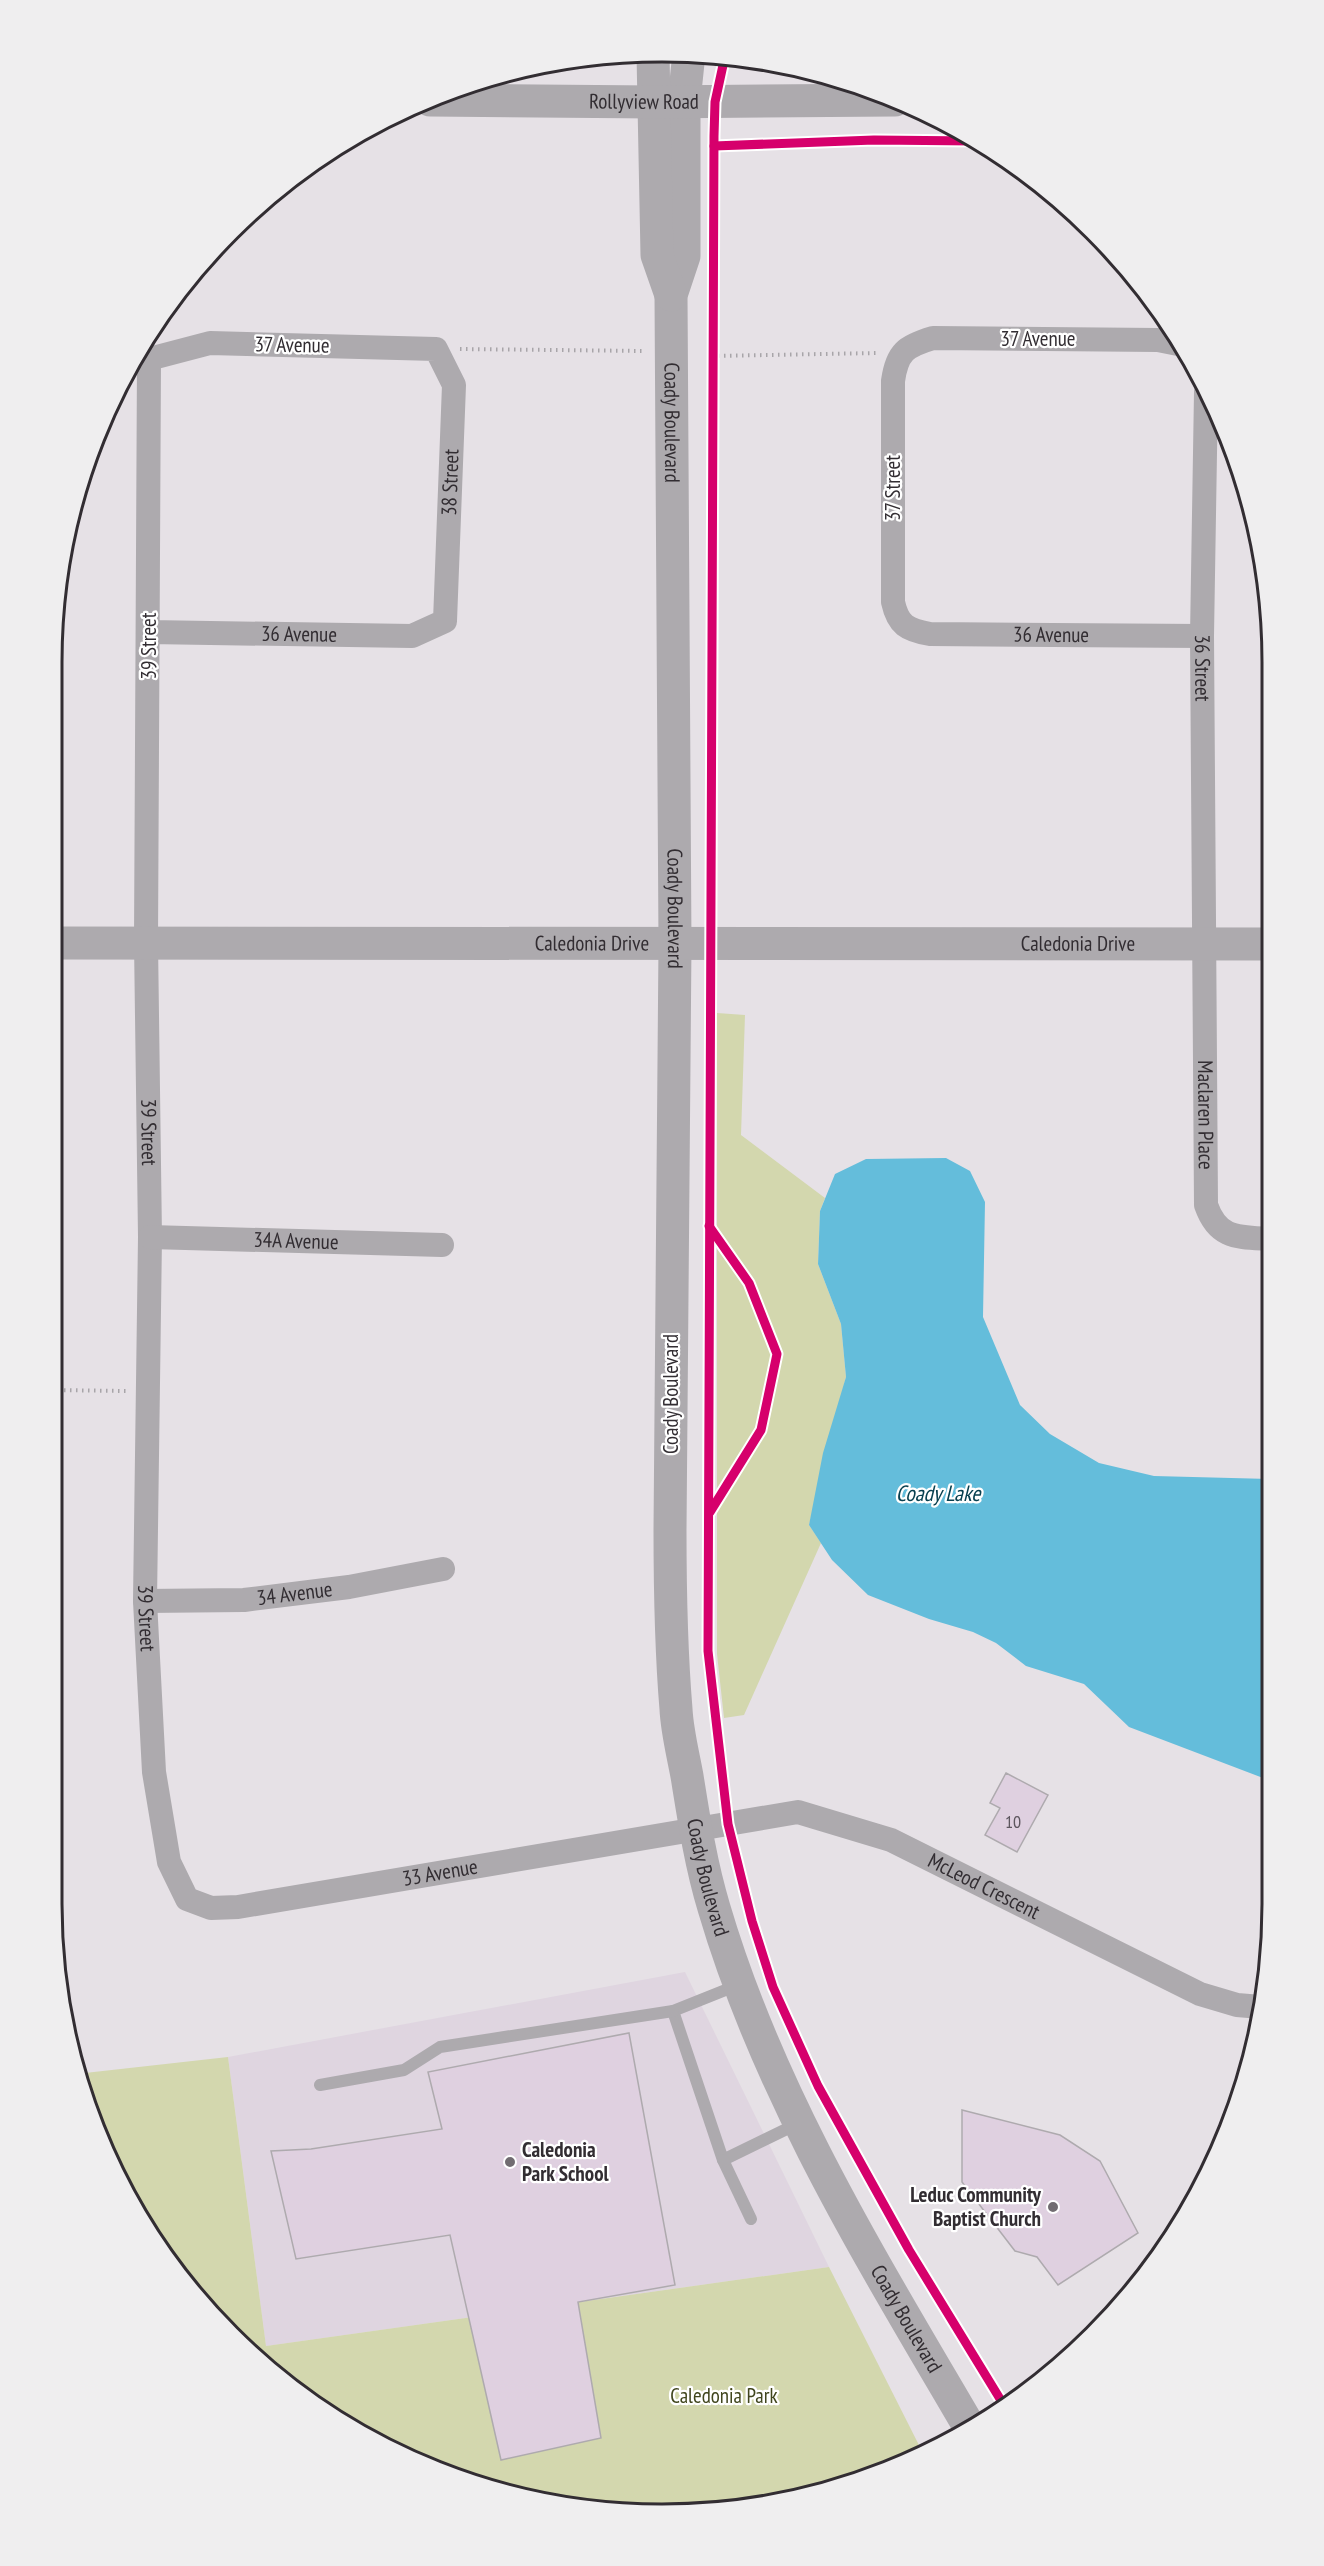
<svg xmlns="http://www.w3.org/2000/svg" width="1324" height="2566" viewBox="0 0 1324 2566" font-family="'PT Sans Narrow',sans-serif">
<rect width="100%" height="100%" fill="#e6e1e6"/>
<path fill="#dfd5e0" d="M685,1972L829,2267L266,2346L228,2057Z"/>
<g fill="#d3d7ae">
<path d="M717,1013L745,1015L741,1135L825,1198L820,1211L818,1264L841,1324L846,1377L809,1525L821,1543L744,1715L724,1718L717,1654Z"/>
<path d="M228,2057L266,2346L829,2267L924,2455L858,2483L741,2510L622,2514L542,2503L428,2468L323,2412L259,2363L177,2276L133,2209L84,2101L76,2074Z"/>
</g>
<path fill="#64bddb" d="M946,1158L970,1171L985,1202L983,1317L1020,1405L1050,1434L1099,1463L1154,1476L1270,1479L1271,1781L1129,1727L1084,1684L1026,1666L996,1643L973,1632L929,1619L868,1595L832,1560L809,1525L823,1453L846,1377L841,1324L818,1264L820,1211L835,1174L866,1159Z"/>
<g fill="#dfd0e0" stroke="#aeaaae" stroke-width="1.5">
<path d="M1006,1773L1048,1795L1017,1852L985,1835L1000,1808L990,1803Z"/>
<path d="M629,2033L675,2285L578,2302L601,2438L501,2460L450,2235L296,2259L271,2151L311,2149L442,2129L428,2072Z"/>
<path d="M962,2110L1060,2135L1100,2161L1138,2233L1058,2285L1037,2257L1015,2251L962,2182Z"/>
</g>
<g fill="none" stroke-linecap="round" stroke-linejoin="round">
<g stroke="#a8a5a9" stroke-width="4" stroke-dasharray="1.5 4.5" stroke-linecap="butt">
<path d="M460,349L645,351"/>
<path d="M712,356L877,353"/>
<path d="M52,1390L126,1391"/>
</g>
<g stroke="#adaaae" stroke-width="12">
<path d="M738,1985L673,2011L723,2160L799,2123"/>
<path d="M320,2085L404,2070L440,2047L673,2011"/>
<path d="M723,2160L751,2219"/>
</g>
<g stroke="#adaaae" stroke-width="24">
<path id="s1" d="M1178,344L1158,340L933,338C906,346 897,352 893,381V602C898,625 907,630 930,634L1202,636"/>
<path id="s2" d="M1206,392L1202,636L1206,1205C1218,1239 1237,1237 1270,1239"/>
<path id="s3" d="M149,632L412,636L445,621L454,385L436,349L210,343L149,359L146,942L150,1237L145,1601L154,1772L169,1862L187,1899L211,1908L238,1907L798,1812L891,1840L1200,1994L1237,2005L1261,2007"/>
<path id="s4" d="M150,1237L442,1245"/>
<path id="s5" d="M145,1601L244,1600L349,1587L443,1569"/>
</g>
<g stroke="#adaaae" stroke-width="33">
<path id="s6" d="M689,53L684,101V256L671,295L675,944L670,1530C670,1589 671,1649 676,1709C677,1731 683,1754 687,1776C694,1820 701,1865 714,1908C769,2095 873,2262 970,2428"/>
<path d="M653,54L657,255L671,295"/>
<path id="s7" d="M430,100L654,102L895,100"/>
<path id="s8" d="M52,943L1269,944"/>
</g>
<path stroke="#8e44ad" stroke-width="8" stroke-dasharray="15 8" stroke-linecap="butt" d="M622,55L625,59"/>
<g stroke="#fff" stroke-width="13">
<g id="cycleway">
<path d="M725,56L715,102L714,136L708,1651L728,1824L752,1921L773,1987L818,2086L909,2250L1005,2407"/>
<path d="M714,146L874,140L975,141"/>
<path d="M709,1226L749,1283L777,1354L761,1430L710,1512"/>
</g>
</g>
<use href="#cycleway" stroke="#d6006c" stroke-width="9"/>
</g>
<g fill="#716c71" stroke="#fff" stroke-width="2">
<circle cx="510" cy="2162" r="6"/>
<circle cx="1053" cy="2207" r="6"/>
</g>
<g text-anchor="middle" stroke-width="4.5" stroke-linejoin="round" paint-order="stroke">
<g font-size="18" fill="#5d565e">
<text x="1013" y="1828">10</text>
</g>
<g font-size="21" fill="#322d32" stroke="#fff">
<text dy="7" stroke="none"><textPath href="#s7" startOffset="214">Rollyview Road</textPath></text>
<text x="1038" y="346">37 Avenue</text>
<text transform="translate(292 345) rotate(1)" y="7">37 Avenue</text>
<text dy="7" stroke="none"><textPath href="#s6" startOffset="372">Coady Boulevard</textPath></text>
<text dy="7" stroke="none"><textPath href="#s3" startOffset="438">38 Street</textPath></text>
<text transform="translate(893 488) rotate(-90)" y="7">37 Street</text>
<text dy="7" stroke="none"><textPath href="#s3" startOffset="150">36 Avenue</textPath></text>
<text dy="7" stroke="none"><textPath href="#s1" startOffset="705">36 Avenue</textPath></text>
<text transform="translate(149 646) rotate(-90)" y="7">39 Street</text>
<text dy="7" stroke="none"><textPath href="#s2" startOffset="276">36 Street</textPath></text>
<text dy="7" stroke="none"><textPath href="#s6" startOffset="858">Coady Boulevard</textPath></text>
<text dy="7" stroke="none"><textPath href="#s8" startOffset="540">Caledonia Drive</textPath></text>
<text dy="7" stroke="none"><textPath href="#s8" startOffset="1026">Caledonia Drive</textPath></text>
<text dy="7" stroke="none"><textPath href="#s2" startOffset="723">Maclaren Place</textPath></text>
<text dy="7" stroke="none"><textPath href="#s3" startOffset="1638">39 Street</textPath></text>
<text dy="7" stroke="none"><textPath href="#s4" startOffset="146">34A Avenue</textPath></text>
<text transform="translate(671 1394) rotate(-90)" y="7">Coady Boulevard</text>
<text dy="7" stroke="none"><textPath href="#s5" startOffset="150">34 Avenue</textPath></text>
<text dy="7" stroke="none"><textPath href="#s3" startOffset="2124">39 Street</textPath></text>
<text dy="7" stroke="none"><textPath href="#s3" startOffset="2668">33 Avenue</textPath></text>
<text dy="7" stroke="none"><textPath href="#s6" startOffset="1830">Coady Boulevard</textPath></text>
<text dy="7" stroke="none"><textPath href="#s3" startOffset="3232">McLeod Crescent</textPath></text>
<text dy="7" stroke="none"><textPath href="#s6" startOffset="2316">Coady Boulevard</textPath></text>
</g>
<g font-size="21" font-weight="bold" fill="#322d32" stroke="#fff" text-anchor="start">
<text x="522" y="2157">Caledonia<tspan x="522" dy="24">Park School</tspan></text>
<text x="1041" y="2202" text-anchor="end">Leduc Community<tspan x="1041" dy="24">Baptist Church</tspan></text>
</g>
<g font-size="21" fill="#41461e" stroke="#fff">
<text x="724" y="2403">Caledonia Park</text>
</g>
<g font-size="22" font-style="italic" fill="#084050" stroke="#fff">
<text x="938" y="1501">Coady Lake</text>
</g>
</g>
<path d="M0 0H1324V2566H0ZM662 62H662A600 600 0 0 1 1262 662V1904A600 600 0 0 1 662 2504H662A600 600 0 0 1 62 1904V662A600 600 0 0 1 662 62Z" fill="#efeeef" fill-rule="evenodd"/>
<path fill="none" stroke="#322d32" stroke-width="3" d="M662 62H662A600 600 0 0 1 1262 662V1904A600 600 0 0 1 662 2504H662A600 600 0 0 1 62 1904V662A600 600 0 0 1 662 62Z"/>
</svg>
